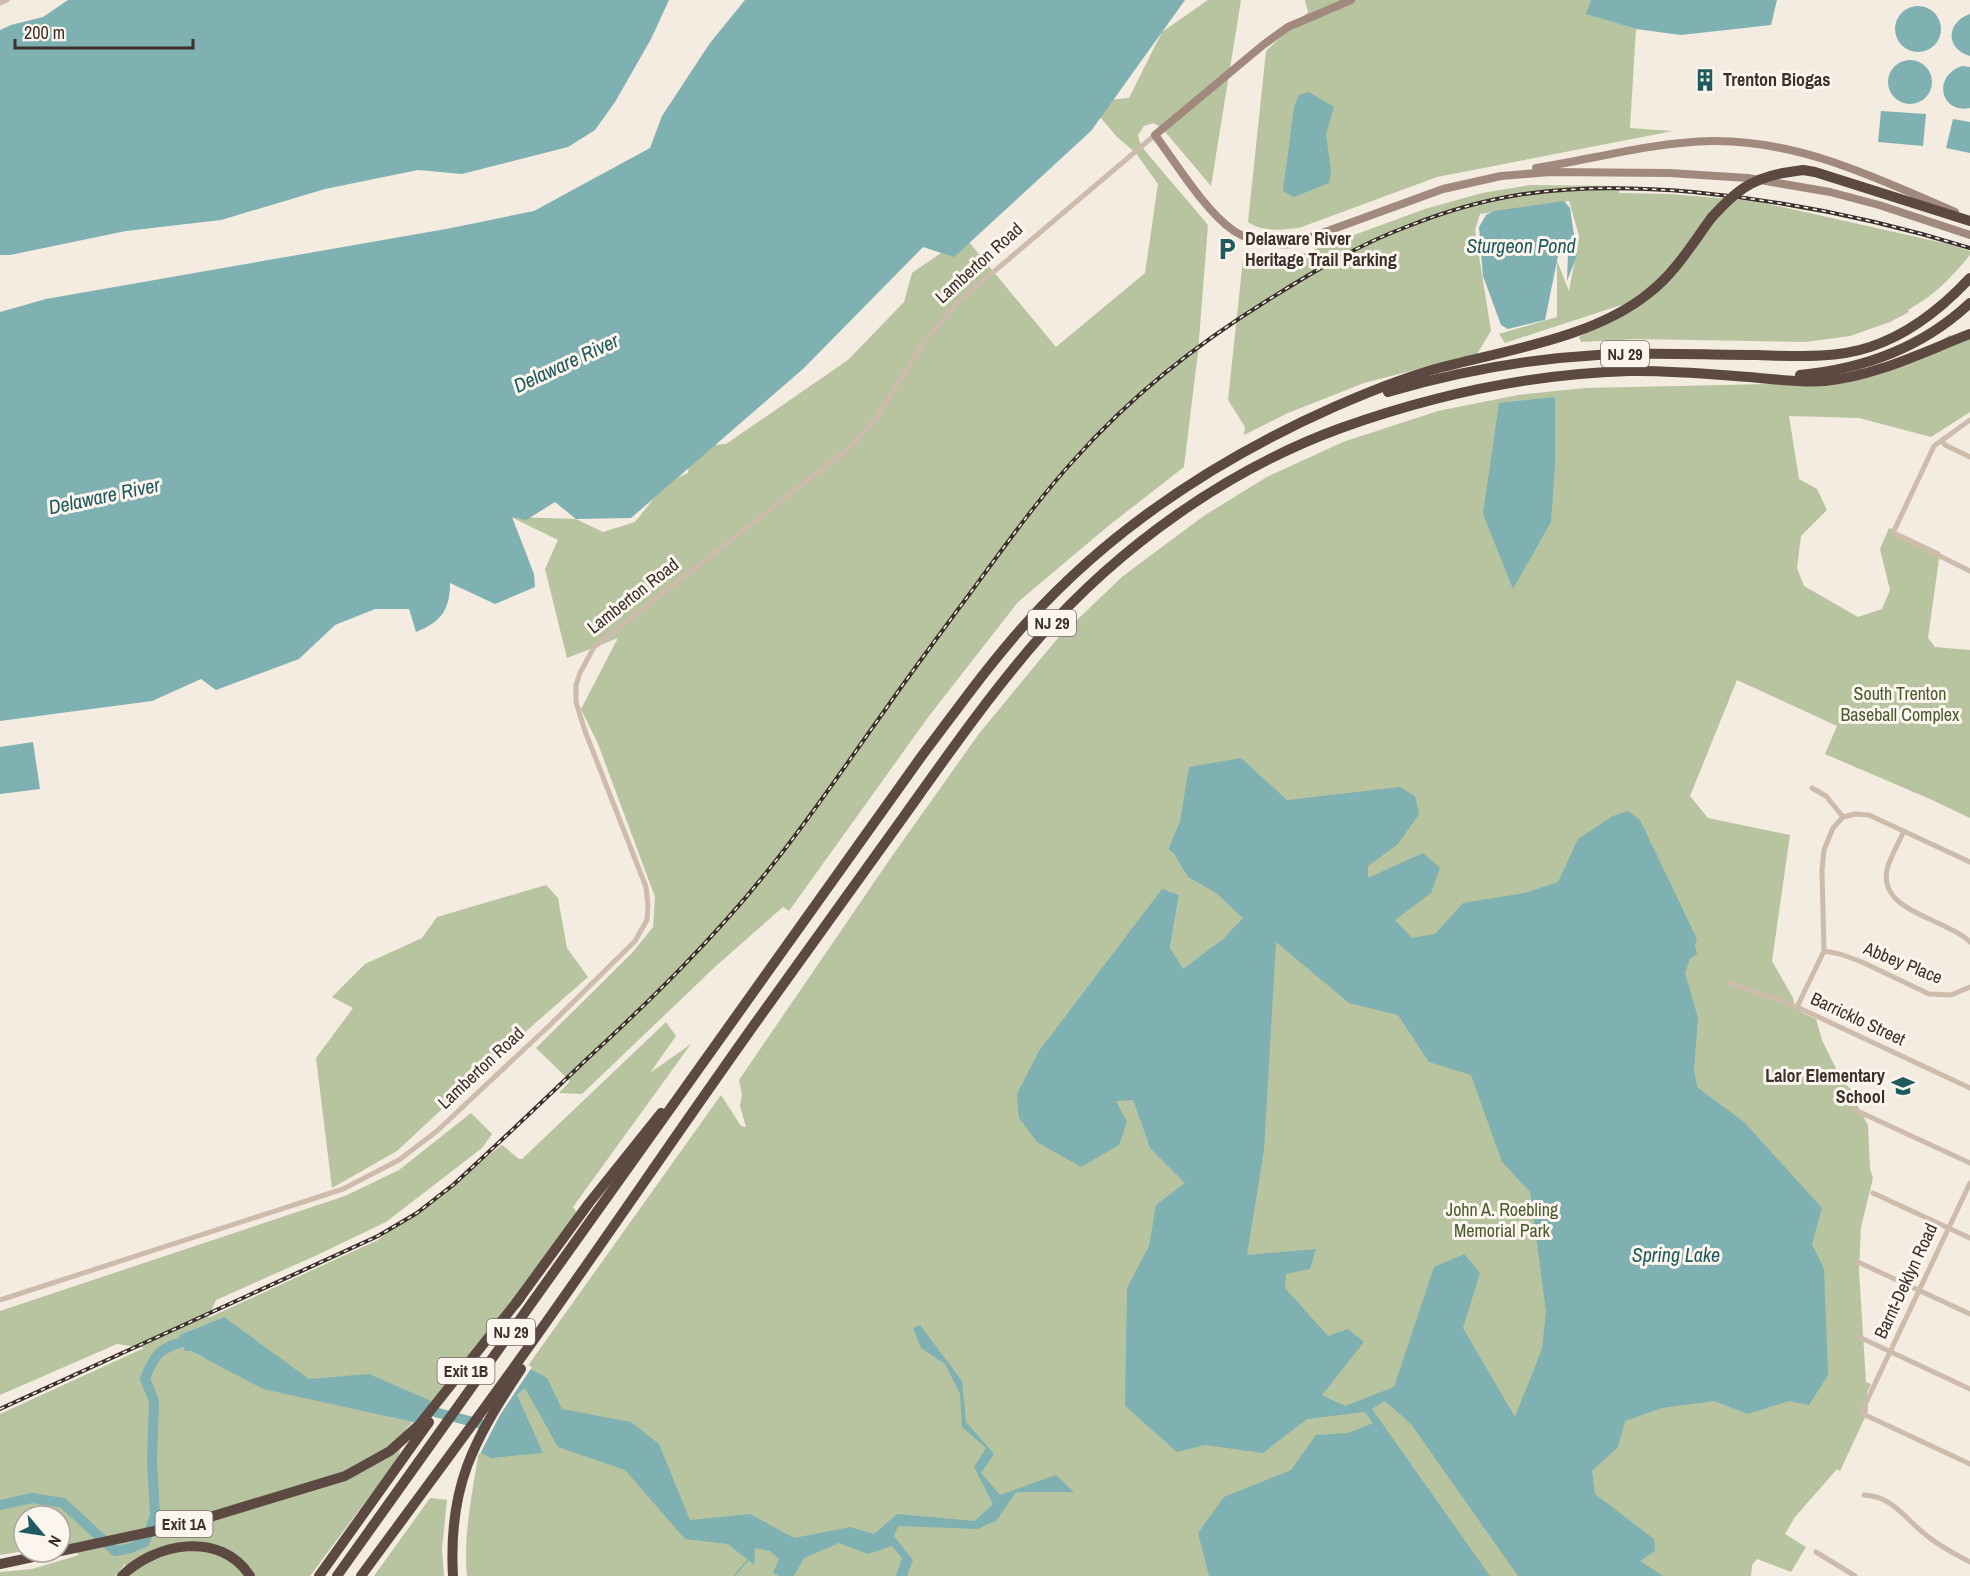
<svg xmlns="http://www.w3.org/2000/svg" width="1970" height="1576" viewBox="0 0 1970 1576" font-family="'Archivo Narrow',sans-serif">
<rect width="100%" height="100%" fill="#f4ebe1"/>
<g fill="#b8c4a0" fill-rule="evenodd">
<path d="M1208,0H1241L1211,186L1161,127L1153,123L1144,126L1138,135L1141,146L1208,225L1198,352L1184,467L1107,527L1018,602L929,716L789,911L783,907L716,966L582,1094L559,1093L570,1081L536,1048L632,953L653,927L655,897L598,744L581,709L618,638L567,658L545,569L558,540L511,517L576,519L603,532L635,522L667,482L688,473L690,447L726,444L848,360L904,302L912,273L941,253L942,231L964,236L1056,347L1145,273L1158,184L1135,152L1117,137L1100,117L1107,100L1129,98L1162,32Z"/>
<path d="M1305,0H1591L1587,14L1636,29L1630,128L1673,131L1437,177L1299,228C1281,230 1263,232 1248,222L1266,51L1308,12Z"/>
<path d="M1530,185L1619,186V193L1670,194L1756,201L1948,244L1970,251V255C1948,281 1937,293 1908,310L1909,312L1890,322L1850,336L1806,342L1636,339L1581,342L1579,337L1645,300L1618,306L1505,343L1499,334L1557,317V261L1569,291L1579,236L1569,201L1480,214L1475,230L1491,331L1477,354L1364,383L1288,413L1244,435L1245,427L1228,400L1244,250L1265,257H1294L1425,209L1482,193Z"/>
<path d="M1950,335L1963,341L1970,339V412L1931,437L1859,418L1789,416L1799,479L1817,489L1827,510L1801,536L1797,568L1804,586L1858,617L1882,609L1890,590L1880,549L1889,528L1940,552L1928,638L1935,647L1970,650V818L1930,799L1825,754L1837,726L1737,680L1690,796L1708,818L1790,835L1772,961L1793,998C1794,1011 1805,1014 1816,1019L1822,1040L1842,1081L1859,1097L1858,1107L1868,1125L1870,1169L1873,1178L1861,1227L1859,1271L1866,1382L1871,1384L1867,1392L1868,1411L1840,1471L1837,1469L1795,1517L1785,1534L1806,1547L1791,1572L1757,1559L1752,1565L1751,1576H467C463,1536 472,1496 478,1456L480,1451L489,1456L517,1395L523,1390L534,1371L527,1367L721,1095L741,1126L746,1127L740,1106L742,1095L739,1080L890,859L978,735L1033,668L1058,638L1123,576L1205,515L1267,477L1343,442L1438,411L1518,395L1585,388L1819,383L1927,350ZM1185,799V864L1168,849L1180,821ZM1179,895L1170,949L1150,1148L1133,1099L1116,1100Z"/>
<path d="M546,885L558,898L567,948L588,977L524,1033L397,1151L332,1188L316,1058L353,1008L332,997L365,964L422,938L437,917Z"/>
<path d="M666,1022L676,1036L650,1073L691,1044L573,1207L578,1214L447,1397L390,1417L413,1422L406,1429L398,1458L310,1576H130L132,1574L125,1564L116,1576H0V1572L32,1569L79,1555L70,1545L60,1546V1516H24V1551L0,1555V1414L144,1348L117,1344L0,1395V1311L345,1196L399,1170L471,1113L492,1134L482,1148L386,1222L315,1256L216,1300L208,1318L378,1240L502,1145L519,1159H522ZM224,1317L204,1358L191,1351L179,1335Z"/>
<path d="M430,1498L447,1500L442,1549L444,1576H374Z"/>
</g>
<g fill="#7fb0b2" fill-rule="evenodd">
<path d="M68,0H669L651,39L615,102L595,130L568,147L462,174L418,170L325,189L221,220L126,231L10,255H0V30L11,25L43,17Z"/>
<path d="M745,0H1185L1091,131L954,257L923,247L804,368L631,518L576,519L555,502L526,520L512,517L534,574L535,587L495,604L450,583C450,610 441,622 416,632L409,609H375L335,625L299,659L216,690L201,679L152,701L0,721V312L46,299L446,229L534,211L650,148L662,116L710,43Z"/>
<path d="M1591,0H1777L1771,25L1681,35L1636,29L1586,14Z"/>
<circle cx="1918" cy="29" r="23"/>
<path d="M1970,14V56C1945,49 1946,22 1970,14Z"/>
<circle cx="1910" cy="82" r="22"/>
<path d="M1962,66L1970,67V108C1940,114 1932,76 1962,66Z"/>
<path d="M1309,92L1334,107L1326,134L1331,171L1329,183L1294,197L1283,191L1294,107L1299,95Z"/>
<path d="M1881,111L1926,114L1923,146L1878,142Z"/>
<path d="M1953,119L1970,122V153L1946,148Z"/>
<path d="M1564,201L1570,208L1577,255L1567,281L1568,254L1558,256L1545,320L1508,329L1501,325L1483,276L1479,227L1486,215L1494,211Z"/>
<path d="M1555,397V466L1551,522L1513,589L1483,514L1499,403Z"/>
<path d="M33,742L40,789L0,794V747Z"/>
<path d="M1241,758L1287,800L1400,787L1415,796L1419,814L1398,844L1368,866V878L1423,853L1440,868L1431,893L1395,920L1412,938L1435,934L1463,903L1525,893L1558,882L1578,839L1613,816L1628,811L1640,820L1697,939L1695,945L1697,954L1690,959L1685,973L1698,1018L1694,1069L1697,1087L1744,1122L1822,1208L1812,1244L1824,1269L1828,1375L1809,1405L1789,1401L1748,1414L1714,1401L1662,1408L1625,1421L1618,1447L1592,1471L1595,1494L1654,1539L1655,1551L1640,1561L1663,1576H1518L1411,1424L1385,1401L1372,1409L1490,1576H1209L1198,1533L1224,1497L1291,1470L1316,1435L1348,1433L1373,1423L1365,1412L1307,1419L1263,1453L1205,1445L1177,1452L1125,1406L1127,1288L1149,1246L1156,1205L1185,1183L1150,1148L1133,1100L1116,1101L1127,1122L1119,1145L1081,1167L1037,1142L1019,1118L1017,1094L1039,1051L1162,889L1179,895L1170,948L1183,969L1223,939L1243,918L1216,893L1188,877L1174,854L1168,849L1180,821L1189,767ZM1276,942L1349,1003L1398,1015L1429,1062L1471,1075L1502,1162L1530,1192L1546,1311L1542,1349L1515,1417L1463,1328L1480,1273L1464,1254L1434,1267L1394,1387L1345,1406L1322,1395L1364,1342L1348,1329L1328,1336L1285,1288L1286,1274L1310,1269L1316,1249L1247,1255L1264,1150Z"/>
<path d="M224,1317L309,1379L369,1374L431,1401L425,1428L413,1422L263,1389L191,1351H185L179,1335Z"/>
<path d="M920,1325L962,1381L966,1422L994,1454L981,1473L1000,1495L1056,1475L1074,1492H1016L997,1520L978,1529L898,1526L894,1536L913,1560L907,1576H896L902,1558L892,1546L868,1554L839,1543L804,1558L794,1576H779L773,1573L779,1559L770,1551L755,1548L754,1565L728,1544L685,1539L625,1470L558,1447L525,1388L517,1395L543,1453L491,1458L470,1447L527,1367L547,1378L562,1409L631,1422L659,1444L690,1520L750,1514L794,1538L850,1527L874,1534L897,1514L975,1521L993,1504L974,1467L986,1448L962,1427L960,1394L945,1364L921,1348L913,1328Z"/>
</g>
<path fill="#f4ebe1" d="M527,1364L532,1367L500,1415L480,1454L468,1449L467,1446L524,1365Z"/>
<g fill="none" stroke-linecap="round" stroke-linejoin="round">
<path stroke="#7fb0b2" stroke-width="1.5" d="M734,1576L748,1560"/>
<g stroke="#7fb0b2" stroke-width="10">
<path d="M423,1409L481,1424"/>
<path d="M0,1505L32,1498L63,1503L115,1551L131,1548L145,1542L155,1516L152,1461L154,1401L145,1379C157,1346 165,1348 195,1338"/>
</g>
<g stroke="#cdbbac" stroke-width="5">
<path d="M0,3L7,0"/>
<path d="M1970,420L1934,446L1893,533L1970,571"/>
<path d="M1942,440L1945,445L1970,457"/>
<path d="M1812,788L1826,796L1843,817"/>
<path d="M1904,831C1899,842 1892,854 1888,866C1877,901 1918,913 1942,925C1952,930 1963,934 1970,942"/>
<path d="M1824,951L1840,954L1862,962L1929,994L1951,995L1970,987"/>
<path d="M1730,983L1797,1007L1970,1088"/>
<path d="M1797,1007L1824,951L1822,870L1824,850L1833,828L1843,817L1855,814L1869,815L1970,862"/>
<path d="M1853,1109L1970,1163"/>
<path d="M1970,1183L1861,1413L1970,1464"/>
<path d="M1873,1193L1970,1238"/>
<path d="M1858,1262L1970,1314"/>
<path d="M0,1300L343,1189L399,1160L437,1131L550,1025L635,941L647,920L648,905L646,887L585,731L576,702V685L580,673L594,647L850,447L877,417L923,343L958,302L1155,135"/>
<path d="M1859,1337L1970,1389"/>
<path d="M1864,1495C1893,1496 1905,1519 1926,1535C1939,1546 1955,1554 1970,1562"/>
<path d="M1816,1552L1855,1576"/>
</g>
<g stroke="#a18a7d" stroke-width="8">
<path d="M1351,0L1288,27L1263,45L1155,135C1176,163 1205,211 1234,231C1252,243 1272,245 1292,244L1443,189L1501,176L1550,172L1669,173L1748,178L1830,192L1879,205L1970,235"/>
<path d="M1536,168C1593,159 1655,142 1712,141C1799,140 1877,178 1955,212"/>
</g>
<g stroke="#5c4a42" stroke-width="10">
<path d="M1783,173L1803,170L1815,172L1970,221"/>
<path d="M1800,375C1864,369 1922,348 1970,303"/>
<path d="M1388,392C1456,372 1526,359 1598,355C1651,352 1704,355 1757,355C1795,356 1834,359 1870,347C1910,334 1942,308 1970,278"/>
<path d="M516,1303L589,1203L661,1113"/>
<path d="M0,1564L187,1524L345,1476L390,1451L419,1425L520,1298"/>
<path d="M122,1576C155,1543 220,1530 250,1576"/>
<path d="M319,1576L429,1422"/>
<path d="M337,1576L921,757C956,711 989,664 1028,621C1113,527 1219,458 1334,407C1366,393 1398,380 1432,370C1500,351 1593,339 1649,293C1675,273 1692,244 1712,217"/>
<path d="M361,1576C419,1497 478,1418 535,1338C609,1234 680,1129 754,1025C805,954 856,883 907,812C949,753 991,693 1039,638C1119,547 1226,470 1341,428C1433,395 1531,374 1629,371C1669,370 1709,374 1749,377C1774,379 1800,383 1825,381C1876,376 1923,352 1970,334"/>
<path d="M453,1576C448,1487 473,1441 521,1369"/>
</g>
<g stroke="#3b302b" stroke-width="4">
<path id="rail" d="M0,1409L378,1236L417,1213L453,1185C499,1143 543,1101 588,1058C653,998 715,937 770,868C811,817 847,763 885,710C913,670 942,631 971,592C1004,547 1036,502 1073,461C1131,396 1194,346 1268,300C1311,273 1358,245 1406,227C1441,213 1480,201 1518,195C1576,186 1635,187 1693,192C1788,201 1879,220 1970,248"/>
</g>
<use href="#rail" stroke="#fbf5ee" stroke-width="1.5" stroke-dasharray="4.5" stroke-linecap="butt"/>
<path stroke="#5c4a42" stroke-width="10" d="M1712,217C1734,193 1750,179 1783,173"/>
</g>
<defs>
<g id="building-bare" transform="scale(1.8)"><path d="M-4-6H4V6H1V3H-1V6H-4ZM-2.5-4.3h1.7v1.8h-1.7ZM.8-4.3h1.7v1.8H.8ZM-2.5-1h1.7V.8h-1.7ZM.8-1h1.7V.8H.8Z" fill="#1f5a5e" stroke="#fbf5ee" stroke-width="2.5" paint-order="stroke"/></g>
<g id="parking-bare" transform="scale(1.8)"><path d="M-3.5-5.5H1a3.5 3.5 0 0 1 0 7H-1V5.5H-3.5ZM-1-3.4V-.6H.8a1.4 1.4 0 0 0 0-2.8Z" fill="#1f5a5e" stroke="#fbf5ee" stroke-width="2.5" paint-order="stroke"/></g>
<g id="school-bare" transform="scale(1.8)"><path d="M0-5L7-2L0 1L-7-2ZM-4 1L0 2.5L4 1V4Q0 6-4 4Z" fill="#1f5a5e" stroke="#fbf5ee" stroke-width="2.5" paint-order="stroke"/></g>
</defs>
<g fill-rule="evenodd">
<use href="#building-bare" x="1705" y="80"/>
<use href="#parking-bare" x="1227" y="249"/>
<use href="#school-bare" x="1903" y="1086"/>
</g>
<g text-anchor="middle" stroke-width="6" stroke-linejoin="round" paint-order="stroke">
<g fill="#fbf5ee" stroke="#756b66" stroke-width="1.5">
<rect x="1601" y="341" width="48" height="26" rx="4.5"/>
<rect x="1028" y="610" width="48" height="26" rx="4.5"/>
<rect x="487" y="1319" width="48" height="26" rx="4.5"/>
<rect x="437.5" y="1358" width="57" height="26" rx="4.5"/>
<rect x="155.5" y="1511" width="57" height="26" rx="4.5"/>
</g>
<g font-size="16" font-weight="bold" fill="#3b302b">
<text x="1625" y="360">NJ 29</text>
<text x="1052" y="629">NJ 29</text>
<text x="511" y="1338">NJ 29</text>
<text x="466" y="1377">Exit 1B</text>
<text x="184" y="1530">Exit 1A</text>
</g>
<g font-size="18" font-weight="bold" fill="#3b302b" stroke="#fbf5ee" text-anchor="start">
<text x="1723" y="86">Trenton Biogas</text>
<text x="1245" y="245">Delaware River<tspan x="1245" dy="21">Heritage Trail Parking</tspan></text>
<text x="1885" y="1082" text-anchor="end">Lalor Elementary<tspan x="1885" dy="21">School</tspan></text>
</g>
<g font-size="18" fill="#3b302b" stroke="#fbf5ee">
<text transform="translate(979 263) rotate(-42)" y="6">Lamberton Road</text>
<text transform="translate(633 596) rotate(-38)" y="6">Lamberton Road</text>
<text transform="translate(1903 963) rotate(22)" y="6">Abbey Place</text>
<text transform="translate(1858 1019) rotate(25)" y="6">Barricklo Street</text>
<text transform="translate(481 1068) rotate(-43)" y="6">Lamberton Road</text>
<text transform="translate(1906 1281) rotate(-65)" y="6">Barnt-Deklyn Road</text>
</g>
<g font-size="18" fill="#4a5a2e" stroke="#fbf5ee">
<text x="1900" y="700">South Trenton<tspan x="1900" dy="21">Baseball Complex</tspan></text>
<text x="1502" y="1216">John A. Roebling<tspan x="1502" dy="21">Memorial Park</tspan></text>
</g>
<g font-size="20" font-style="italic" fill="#1f5a5e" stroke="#fbf5ee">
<text x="1521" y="253">Sturgeon Pond</text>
<text transform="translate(566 363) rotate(-25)" y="7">Delaware River</text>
<text transform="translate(104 496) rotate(-12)" y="7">Delaware River</text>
<text x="1676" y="1262">Spring Lake</text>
</g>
</g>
<g transform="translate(42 1534) rotate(119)"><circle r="28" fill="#fbf5ee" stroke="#aea6a0" stroke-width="1.5"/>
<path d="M0-4.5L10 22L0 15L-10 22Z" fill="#1f5a5e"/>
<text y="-9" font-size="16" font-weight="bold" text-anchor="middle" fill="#3b302b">N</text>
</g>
<path d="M15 39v9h178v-9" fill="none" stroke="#3b302b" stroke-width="3"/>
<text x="24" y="39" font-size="18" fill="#3b302b" stroke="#fbf5ee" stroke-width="4.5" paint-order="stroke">200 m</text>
</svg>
